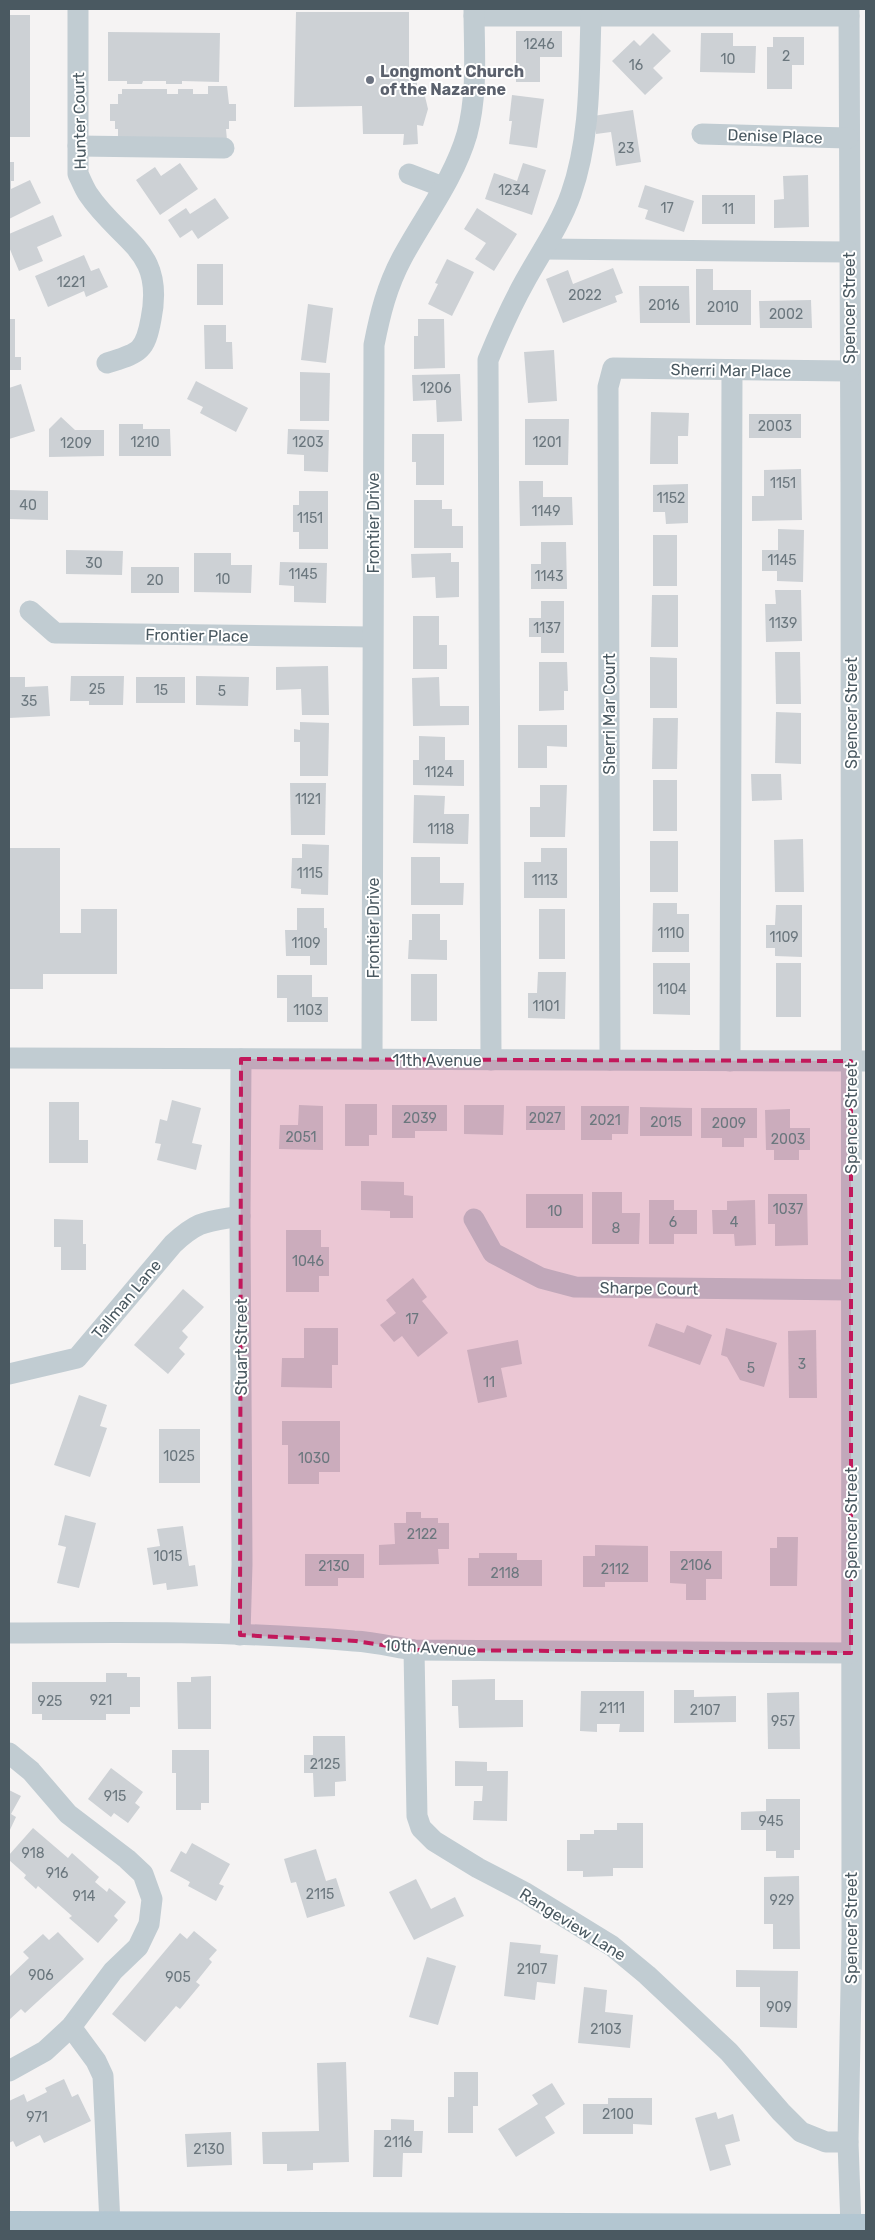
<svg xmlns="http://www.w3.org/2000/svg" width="875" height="2240" viewBox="0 0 875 2240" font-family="Rubik,sans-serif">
<rect width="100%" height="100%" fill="#f5f3f3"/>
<g fill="#cdd1d5">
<path d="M296,12H409V71L417,72V88H423L428,109L423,126L417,125L418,144L403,145L404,134H363L362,106L294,107Z"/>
<rect x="9" y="15" width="21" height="122"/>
<path d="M516,31H562V57H540V82H516Z"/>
<path d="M108,32L220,33L219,82L182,81V84H166V81H143L142,84H127V81H108Z"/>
<path d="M653,33L671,51L653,68L663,78L645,95L612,61L634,40L640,46Z"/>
<path d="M701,33H733V46H756L755,73L700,72Z"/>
<path d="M773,37H804V65H792V89H767V47H773Z"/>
<path d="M208,86H227L229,104H236V121H229V129H226L227,140H118V129H115V121H110V104H118V94H122V89H167V94H178V89H193V94H208Z"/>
<path d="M512,95L544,99L537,148L509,144L512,121H509Z"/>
<path d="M633,110L641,162L616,166L611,132L596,134L593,116Z"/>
<path d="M9,162H14V181H11V189L30,180L41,203L9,219Z"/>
<path d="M180,163L198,189L160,215L136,180L155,167L161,176Z"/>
<path d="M523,163L546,170L532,215L485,199L494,173L517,181Z"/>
<path d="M808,175L809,227L774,228V200L784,199L783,176Z"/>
<path d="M645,185L694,201L684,232L645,219L648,210L638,207Z"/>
<rect x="702" y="195" width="53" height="29"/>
<path d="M215,198L229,218L198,239L192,230L180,238L168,220L186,208L190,214Z"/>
<path d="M477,208L517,234L494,271L475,259L486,243L464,229Z"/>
<path d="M53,215L62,236L37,247L43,261L19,271L9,247V234Z"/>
<path d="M84,255L91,271L99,268L108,287L86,297L84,291L48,307L35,276Z"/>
<path d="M447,259L474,272L452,316L428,304L438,284L435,283Z"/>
<rect x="197" y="264" width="26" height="41"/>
<path d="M613,268L623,293L615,296L617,302L563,323L546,279L568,270L573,284Z"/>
<path d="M696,269H713V290H751V325H696Z"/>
<path d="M639,286H689L690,323H640Z"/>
<path d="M811,300L812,328H760L759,301Z"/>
<path d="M308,304L333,308L326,363L301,360Z"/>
<path d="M9,319H15V357H21V370H9Z"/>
<path d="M418,319H444L445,368L414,369V336H418Z"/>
<path d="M204,325H226V342H232L233,369H205Z"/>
<path d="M554,350L557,401L528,403L524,352Z"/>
<path d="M300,372L330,373L329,421H300Z"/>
<path d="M460,374L462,421L437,422L436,400L413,401L412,375Z"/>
<path d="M196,381L248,408L236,432L200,413L203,407L187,399Z"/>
<path d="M21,384L35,431L9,439V388Z"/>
<path d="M651,412L689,413L688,436H678V464H650Z"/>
<rect x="749" y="414" width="52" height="24"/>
<path d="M61,417L75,430H104V456L49,457V429Z"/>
<path d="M525,419H569L568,465H525Z"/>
<path d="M119,424H143V429H170L171,456H119Z"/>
<path d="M288,429L329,430L328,472L304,471V455L287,454Z"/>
<path d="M412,434H444V485H416V462H412Z"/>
<path d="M801,469L802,520L752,521V496H764V470Z"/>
<path d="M519,481H543V497H572L573,525L520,526Z"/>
<path d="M688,484V523L666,524L665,512H653V485Z"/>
<path d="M9,490L48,491V520L9,519Z"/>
<path d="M299,491H328V549H299V532H293V505H299Z"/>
<path d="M414,500H442V509H452V526H463V548H414Z"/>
<path d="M778,529L804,530L803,582L777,581V571H762V550H778Z"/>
<rect x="653" y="535" width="24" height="51"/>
<path d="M541,542H566L567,589H531V564H541Z"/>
<path d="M66,550L123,551L122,575L66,574Z"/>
<path d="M194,553H231V565H252L251,593L194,592Z"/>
<path d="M451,553V562H459V597L436,598L435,577L412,578L411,554Z"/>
<path d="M280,562L327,563L326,603L294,602V586L279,585Z"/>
<rect x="131" y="567" width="48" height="26"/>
<path d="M775,590H801L802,641L766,642L765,604H776Z"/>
<path d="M652,595H678V647H651Z"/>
<path d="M541,601H564V653H541V637H529V618H541Z"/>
<path d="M413,616H439V645H447V669H413Z"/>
<path d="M775,652H800L801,704H776Z"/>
<path d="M650,657L677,658V708H650Z"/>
<path d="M539,662H567L568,691H564V710L539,711Z"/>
<path d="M328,666L329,715H302L301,689L276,690V667Z"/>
<path d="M71,676H124L123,705H89V701H70Z"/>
<path d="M196,676L249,677L248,706L196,705Z"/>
<path d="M9,677H25V687L48,686L50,716L9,718Z"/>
<rect x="136" y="677" width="49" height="26"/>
<path d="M439,677L440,706H469V725L413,726L412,678Z"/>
<path d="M776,712L801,713V764L775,763Z"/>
<path d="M653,718H678L677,769H652Z"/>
<path d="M300,722L329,723L328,776H300V742H294V729L300,730Z"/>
<path d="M518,725H567V747L547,746V768H518Z"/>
<path d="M419,736L445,737V760H464V786L413,785V760H419Z"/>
<path d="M751,774H781L782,800L752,801Z"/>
<rect x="653" y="780" width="24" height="51"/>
<path d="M290,783H326L325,835H291Z"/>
<path d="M540,785H567L565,837H530V807H540Z"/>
<path d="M414,795L445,796L444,814H469L468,844L413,843Z"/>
<path d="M803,839L804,892H775L774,840Z"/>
<rect x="650" y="841" width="28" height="51"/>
<path d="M302,844L329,845L328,895L301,894V889L291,888L292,858H302Z"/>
<path d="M9,848H60V933H81V909H117V974H43V989H9Z"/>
<path d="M541,848H567V898H524V862H541Z"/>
<path d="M411,857H440V883H464L463,905H411Z"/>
<path d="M653,903H677V914H689V952H652Z"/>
<path d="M776,905H802V957L775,956V948H766V925H775Z"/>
<path d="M297,908H324V928H327V965H310V956H286L285,930H297Z"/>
<rect x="539" y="909" width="26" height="50"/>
<path d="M412,914H440V940H447V960L408,959L409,940H412Z"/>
<path d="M653,963H690V1015L653,1014Z"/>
<rect x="776" y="963" width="25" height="54"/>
<path d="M538,972H566L565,1019L528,1018V993H537Z"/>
<rect x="411" y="974" width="26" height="47"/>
<path d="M277,975H312V997H328V1022H287V998H277Z"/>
<path d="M172,1100L201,1108L192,1143L202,1145L196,1170L157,1160L161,1144L155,1143L160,1119L167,1121Z"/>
<path d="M49,1102H79V1140H88V1163H49Z"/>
<path d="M345,1104H377V1135H369V1146H345Z"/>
<path d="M299,1105L323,1106V1150L279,1149L280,1125H298Z"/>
<path d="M392,1105H447V1131H415V1138H392Z"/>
<path d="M464,1105H504L503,1135L464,1134Z"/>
<rect x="526" y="1106" width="39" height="24"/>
<path d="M581,1106H629L628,1134H612V1140H581Z"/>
<path d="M640,1107L692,1108V1136H640Z"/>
<path d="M701,1108H757V1138H744V1147H722V1138H701Z"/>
<path d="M790,1109V1128H810V1150H799V1160H774V1150H766L765,1110Z"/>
<path d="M361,1181L404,1182V1195L413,1196V1218H390V1211L361,1210Z"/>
<path d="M592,1192H622V1213H640L639,1244H592Z"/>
<rect x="526" y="1194" width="57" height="34"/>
<path d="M768,1194H807L808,1245L775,1246V1224H768Z"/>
<path d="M649,1200H674V1210H697V1234H674V1244H649Z"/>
<path d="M755,1200L756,1245L735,1246L734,1234H713L712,1210H727V1201Z"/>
<path d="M54,1219L83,1220V1244H86V1270H61V1247H54Z"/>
<path d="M286,1230H321V1247H329V1276H319V1292H286Z"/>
<path d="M413,1278L427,1297L422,1301L448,1333L418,1357L402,1336L394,1342L380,1325L396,1313L386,1300Z"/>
<path d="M183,1289L204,1307L182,1331L188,1337L179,1348L185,1354L168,1374L134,1345Z"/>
<path d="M656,1323L684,1333L687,1325L712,1335L700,1365L648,1346Z"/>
<path d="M304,1328H338V1365H332V1388L281,1387L282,1358H304Z"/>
<path d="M726,1328L777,1343L764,1387L740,1380L727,1357L721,1355Z"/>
<path d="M816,1330L817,1398H789L788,1331Z"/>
<path d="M518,1340L522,1364L501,1368L507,1397L478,1403L467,1350Z"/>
<path d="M79,1395L107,1405L100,1426L107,1428L90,1477L54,1465Z"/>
<path d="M282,1421H340V1472H319V1484H288V1445H282Z"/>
<rect x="159" y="1429" width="41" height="54"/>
<path d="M406,1512H421V1518H438V1523H449V1549H438L439,1564L379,1565V1545L395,1544L394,1523H406Z"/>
<path d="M65,1515L96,1523L79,1588L57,1583L66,1547L58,1545Z"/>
<path d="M183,1526L189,1566L195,1565L198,1586L167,1590L166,1583L153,1585L147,1548L160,1546L157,1529Z"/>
<path d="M777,1537H798L797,1586H770V1548H777Z"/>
<path d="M595,1545L648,1546V1582H605V1587H583V1556H595Z"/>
<path d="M670,1551H722V1579H706V1600H686V1584L670,1583Z"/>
<path d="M479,1553H517V1560H542V1586H468V1558H479Z"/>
<path d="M305,1554H364V1578H338V1586H305Z"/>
<path d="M106,1673H127V1677H140V1707H130V1714H106V1720H42V1714H32V1682H106Z"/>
<path d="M211,1676V1729H178L177,1682H191V1677Z"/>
<path d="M495,1679V1700H523V1727L459,1728L458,1706H452V1680Z"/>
<path d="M674,1690H694V1697L736,1696V1722L674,1723Z"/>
<path d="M581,1691H644V1732H619L620,1724H597V1732L580,1731Z"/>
<path d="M799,1692L800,1749H768L767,1693Z"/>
<path d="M313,1736H345L346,1781L335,1782V1796L314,1797L313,1773H304V1755H313Z"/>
<path d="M172,1750H209V1803H201V1810H176V1773H172Z"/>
<path d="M455,1761L487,1762V1771H508L507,1821L473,1820L474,1801H482L483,1786H455Z"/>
<path d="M111,1768L143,1792L135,1803L140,1807L128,1823L114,1813L111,1817L88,1799Z"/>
<path d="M9,1790L21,1796L11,1814L16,1817L9,1832Z"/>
<path d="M766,1799H800V1850H794V1858H776V1851H766V1830H741V1812L766,1811Z"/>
<path d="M617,1823H643V1868H613V1876L583,1877V1871H567V1840H580V1834H594V1830H617Z"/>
<path d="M33,1828L68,1858L72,1853L99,1877L95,1882L107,1892L109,1888L126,1902L114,1916L118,1920L98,1943L69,1918L72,1916L38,1886L36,1889L24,1878L26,1875L9,1860V1855Z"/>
<path d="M192,1843L230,1864L219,1884L224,1886L216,1901L188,1886L190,1882L170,1871L181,1851L186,1854Z"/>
<path d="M316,1849L326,1881L336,1878L345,1906L307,1918L296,1882L291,1883L284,1859Z"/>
<path d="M799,1876L800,1949H773V1924H764V1877Z"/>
<path d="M416,1879L431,1909L455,1897L464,1916L414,1940L389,1892Z"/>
<path d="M194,1931L217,1950L209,1959L212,1962L196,1982L200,1985L180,2009L176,2006L145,2042L112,2014L180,1933L187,1939Z"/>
<path d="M58,1932L84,1959L25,2013L21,2009L9,2020V1977L29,1958L23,1952L43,1934L49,1940Z"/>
<path d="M510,1942L541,1945L540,1953L558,1955L555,1984L537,1982L535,2000L504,1996Z"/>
<path d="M427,1957L456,1966L438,2025L409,2017Z"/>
<path d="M736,1970L798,1971L797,2028L760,2027V1987H736Z"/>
<path d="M584,1987L607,1990L605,2012L633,2015L630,2048L578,2043Z"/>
<path d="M346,2062L349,2162L313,2163V2170L287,2171V2164H263L262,2132L319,2131L317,2063Z"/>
<path d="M454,2072H478V2106H473V2133H448V2097H454Z"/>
<path d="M64,2079L72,2097L78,2094L91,2121L44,2143L40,2135L16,2147L13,2141L9,2143V2101L24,2094L27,2102L47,2092L45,2088Z"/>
<path d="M552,2083L565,2104L545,2117L555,2133L516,2157L498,2129L538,2104L532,2095Z"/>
<path d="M608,2098H652V2125L633,2124V2134H583V2104H608Z"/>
<path d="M716,2112L718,2119L733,2114L740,2141L725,2145L731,2165L710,2171L695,2118Z"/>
<path d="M391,2119L414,2120V2131H423L422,2153H403L402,2177H373L374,2130H391Z"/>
<path d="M231,2132L232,2165L187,2167L185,2134Z"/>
</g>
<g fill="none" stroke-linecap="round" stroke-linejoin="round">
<g stroke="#c1ccd2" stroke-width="21">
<path d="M78,9V174C81,180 84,188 88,194C121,243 165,249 151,319C145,353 138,353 107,363"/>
<path d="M849,9L851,482L852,1937L848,2142L851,2227L853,2231"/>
<path d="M474,16H849"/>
<path d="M702,134L848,138"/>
<path d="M78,146L224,148"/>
<path d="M409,174L443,187"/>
<path d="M544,249L849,252"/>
<path d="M30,611L55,633L372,637"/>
<path d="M9,1058L866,1061"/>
<path d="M372,1059L374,345C380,314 387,286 402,258C424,217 454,179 467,134C478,93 474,50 474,9"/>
<path d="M491,1060L488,360C499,333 511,306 525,281C541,252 560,225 571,194C591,137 589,75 591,16"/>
<path d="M610,1060L608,387L613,368L849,371"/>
<path d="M730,1061L732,370"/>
<path d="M474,1219L493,1253L541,1278L575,1287L851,1290"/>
<path d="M9,1374L77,1358L173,1244C199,1220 206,1222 240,1216"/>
<path d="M9,1633C124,1632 240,1631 354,1641C374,1642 394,1647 414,1650L851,1653"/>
<path d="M240,1635L242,1564L240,1216L241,1059"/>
<path d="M414,1650L417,1816L421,1828L434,1841L478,1868L524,1892L612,1946L647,1975L729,2052L781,2112L801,2132L826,2142H848"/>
<path d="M9,1753L31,1771L68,1814L127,1859L143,1874L152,1899L149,1924L138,1947L113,1971L71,2027L45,2051L9,2071"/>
<path d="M71,2027L96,2061L103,2076L110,2224L114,2231"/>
</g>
<path stroke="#b3c6d1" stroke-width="26" d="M9,2224L866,2227"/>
</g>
<path fill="#c2185b" fill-opacity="0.2" stroke="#c2185b" stroke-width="4" stroke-dasharray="10 6" stroke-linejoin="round" d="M241,1059L851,1061V1653L414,1650L356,1641L240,1635Z"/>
<circle fill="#6b7280" stroke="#fff" stroke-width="2" cx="370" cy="80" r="5"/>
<g text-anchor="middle" stroke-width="4" stroke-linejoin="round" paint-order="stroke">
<g font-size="14" fill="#6b777e">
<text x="539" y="49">1246</text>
<text x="786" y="61">2</text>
<text x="728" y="64">10</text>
<text x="636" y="70">16</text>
<text x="626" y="153">23</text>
<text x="514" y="195">1234</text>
<text x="667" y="213">17</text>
<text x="728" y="214">11</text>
<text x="71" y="287">1221</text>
<text x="585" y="300">2022</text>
<text x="664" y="310">2016</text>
<text x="723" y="312">2010</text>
<text x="786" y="319">2002</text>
<text x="436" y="393">1206</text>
<text x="775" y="431">2003</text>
<text x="145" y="447">1210</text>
<text x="308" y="447">1203</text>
<text x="547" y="447">1201</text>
<text x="76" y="448">1209</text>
<text x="783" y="488">1151</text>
<text x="671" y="503">1152</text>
<text x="28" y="510">40</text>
<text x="546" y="516">1149</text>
<text x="310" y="523">1151</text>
<text x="782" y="565">1145</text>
<text x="94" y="568">30</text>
<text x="303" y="579">1145</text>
<text x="549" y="581">1143</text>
<text x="223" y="584">10</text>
<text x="155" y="585">20</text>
<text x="783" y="628">1139</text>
<text x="547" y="633">1137</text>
<text x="97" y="694">25</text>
<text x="161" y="695">15</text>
<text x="222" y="696">5</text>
<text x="29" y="706">35</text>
<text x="439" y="777">1124</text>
<text x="308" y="804">1121</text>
<text x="441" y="834">1118</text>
<text x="310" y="878">1115</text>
<text x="545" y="885">1113</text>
<text x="671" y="938">1110</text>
<text x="784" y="942">1109</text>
<text x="306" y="948">1109</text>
<text x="672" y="994">1104</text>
<text x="546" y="1011">1101</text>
<text x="308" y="1015">1103</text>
<text x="420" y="1123">2039</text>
<text x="545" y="1123">2027</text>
<text x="605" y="1125">2021</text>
<text x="666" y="1127">2015</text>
<text x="729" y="1128">2009</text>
<text x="301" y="1142">2051</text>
<text x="788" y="1144">2003</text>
<text x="788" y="1214">1037</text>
<text x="555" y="1216">10</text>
<text x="673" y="1227">6</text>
<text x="734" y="1227">4</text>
<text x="616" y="1233">8</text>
<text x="308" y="1266">1046</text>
<text x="412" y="1324">17</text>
<text x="802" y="1369">3</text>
<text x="751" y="1373">5</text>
<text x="489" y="1387">11</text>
<text x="179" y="1461">1025</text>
<text x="314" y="1463">1030</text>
<text x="422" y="1539">2122</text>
<text x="168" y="1561">1015</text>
<text x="696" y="1570">2106</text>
<text x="334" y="1571">2130</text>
<text x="615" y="1574">2112</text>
<text x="505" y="1578">2118</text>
<text x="101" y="1705">921</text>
<text x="50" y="1706">925</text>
<text x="612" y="1713">2111</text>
<text x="705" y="1715">2107</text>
<text x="783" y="1726">957</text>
<text x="325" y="1769">2125</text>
<text x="115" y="1801">915</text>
<text x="771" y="1826">945</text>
<text x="33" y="1858">918</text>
<text x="57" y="1878">916</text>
<text x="320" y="1899">2115</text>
<text x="84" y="1901">914</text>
<text x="782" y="1905">929</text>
<text x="532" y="1974">2107</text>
<text x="41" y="1980">906</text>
<text x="178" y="1982">905</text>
<text x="779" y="2012">909</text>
<text x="606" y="2034">2103</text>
<text x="618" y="2119">2100</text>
<text x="37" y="2122">971</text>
<text x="398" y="2147">2116</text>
<text x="209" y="2154">2130</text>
</g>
<g font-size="16" font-weight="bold" fill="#5b616d" stroke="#fff" text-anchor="start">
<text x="380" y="77">Longmont Church<tspan x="380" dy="18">of the Nazarene</tspan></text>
</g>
<g font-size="16" fill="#4a5961" stroke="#fff">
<text transform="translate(79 121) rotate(-91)" y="6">Hunter Court</text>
<text transform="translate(775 136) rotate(2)" y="6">Denise Place</text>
<text transform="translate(849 308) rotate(-90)" y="6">Spencer Street</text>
<text transform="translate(731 370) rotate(1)" y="6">Sherri Mar Place</text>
<text transform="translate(373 523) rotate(-90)" y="6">Frontier Drive</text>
<text transform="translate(197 635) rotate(1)" y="6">Frontier Place</text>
<text transform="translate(851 713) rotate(-90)" y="6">Spencer Street</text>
<text transform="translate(609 714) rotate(-90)" y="6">Sherri Mar Court</text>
<text transform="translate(373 928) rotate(-90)" y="6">Frontier Drive</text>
<text x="437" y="1066">11th Avenue</text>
<text transform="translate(851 1118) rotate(-90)" y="6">Spencer Street</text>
<text transform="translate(649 1288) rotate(1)" y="6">Sharpe Court</text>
<text transform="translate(126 1299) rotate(-50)" y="6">Tallman Lane</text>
<text transform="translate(241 1347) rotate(-90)" y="6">Stuart Street</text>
<text transform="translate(851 1523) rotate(-90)" y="6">Spencer Street</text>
<text transform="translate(430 1647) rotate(3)" y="6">10th Avenue</text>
<text transform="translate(573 1924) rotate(32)" y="6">Rangeview Lane</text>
<text transform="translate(851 1928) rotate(-90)" y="6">Spencer Street</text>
</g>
</g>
<rect width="875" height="2240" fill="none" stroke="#4a5961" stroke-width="20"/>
</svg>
